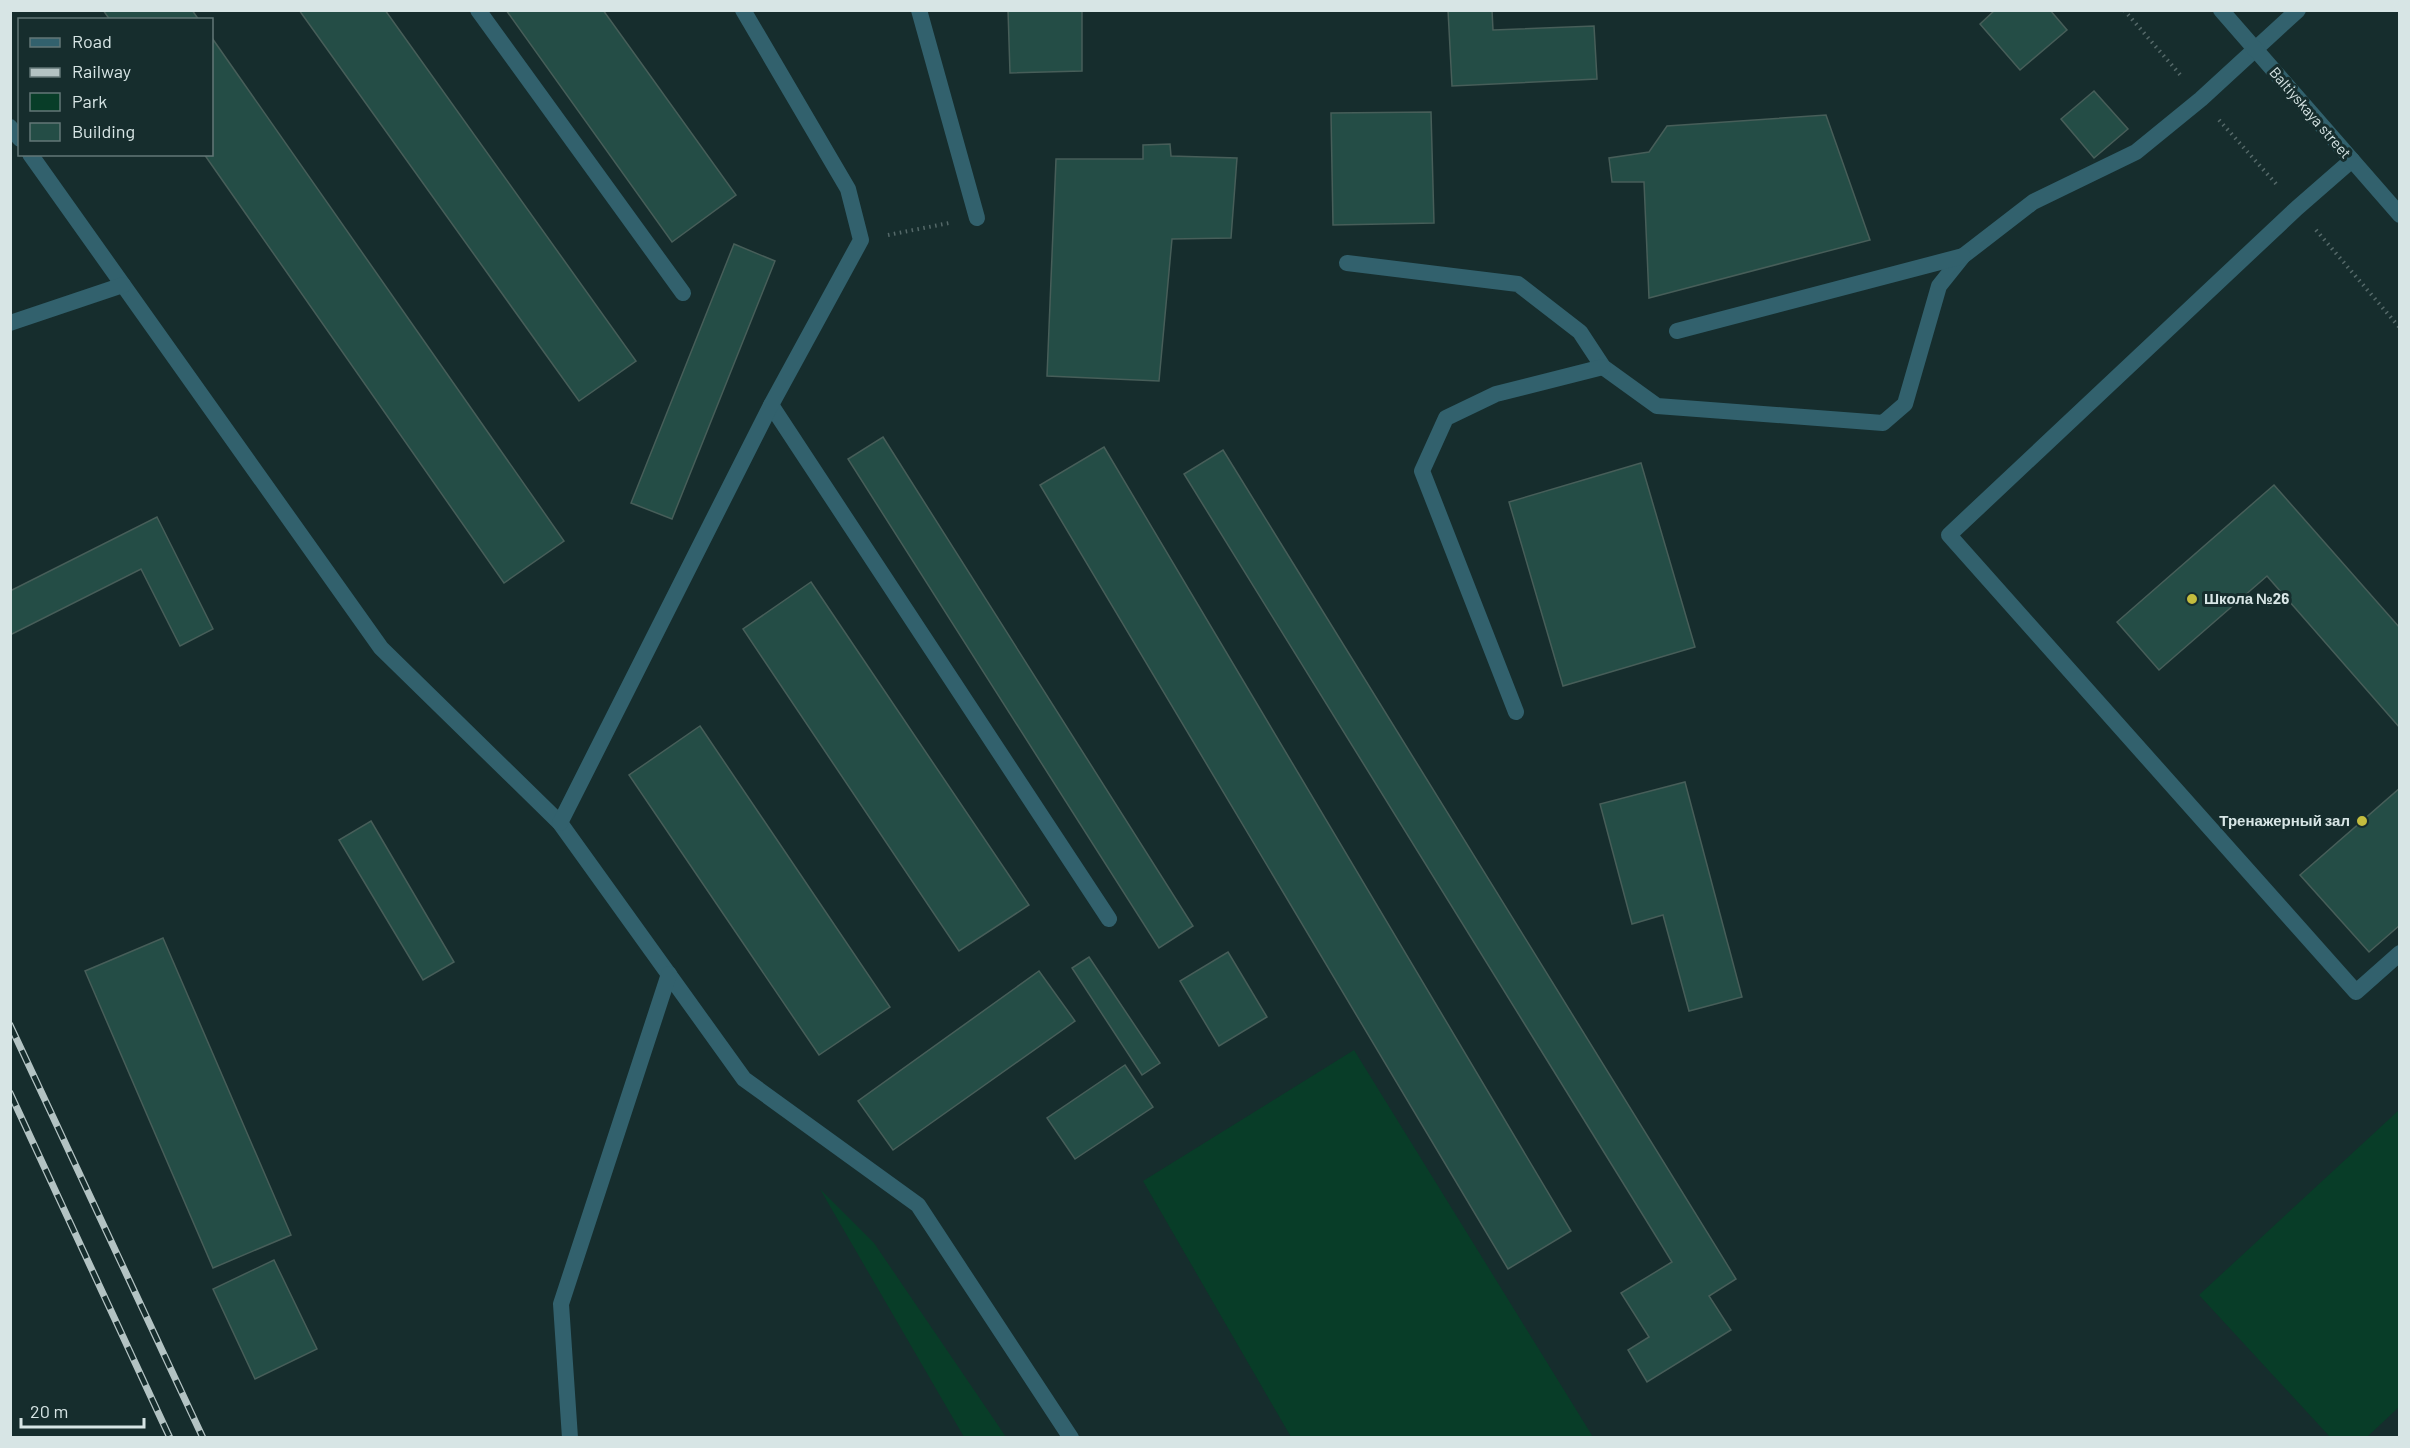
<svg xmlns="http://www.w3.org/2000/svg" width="2410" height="1448" viewBox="0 0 2410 1448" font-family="Barlow,sans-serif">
<rect width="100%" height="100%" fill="#162d2d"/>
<g fill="#083d28">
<path d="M1354,1050L1593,1437H1291L1143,1181Z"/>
<path d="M2399,1110V1407L2367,1437H2330L2199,1295Z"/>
<path d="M820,1189L874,1243L1006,1437H964Z"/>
</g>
<g fill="#244d46" stroke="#475e59" stroke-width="1.5">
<path d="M103,10H192L199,20H110Z"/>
<path d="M299,10H385L636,361L579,401Z"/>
<path d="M506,10H603L736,195L672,242Z"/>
<path d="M1008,10H1082V71L1010,73Z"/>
<path d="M1448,10H1492L1493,30L1594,26L1597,79L1452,86Z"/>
<path d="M1995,10H2050L2067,30L2020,70L1980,24Z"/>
<path d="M212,38L564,541L504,583L204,154H212Z"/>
<path d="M2094,91L2128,129L2094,158L2061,119Z"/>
<path d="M1431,112L1434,223L1333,225L1331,113Z"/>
<path d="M1826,115L1870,240L1649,298L1644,182H1612L1609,158L1649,152L1667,126Z"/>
<path d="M1170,144L1171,156L1237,158L1231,238L1172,239L1159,381L1047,376L1056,159H1143V145Z"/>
<path d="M734,244L775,261L672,519L631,503Z"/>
<path d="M883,437L1193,926L1159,948L848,459Z"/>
<path d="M1104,447L1571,1231L1508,1269L1040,485Z"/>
<path d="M1223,450L1736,1279L1709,1296L1731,1330L1647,1382L1628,1350L1649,1337L1621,1293L1672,1262L1184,474Z"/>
<path d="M1641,463L1695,647L1563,686L1509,502Z"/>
<path d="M2274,485L2400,628V728L2267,576L2159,670L2117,622Z"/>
<path d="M157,517L213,629L180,646L141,569L10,635V591Z"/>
<path d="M811,582L1029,905L959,951L743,629Z"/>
<path d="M700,726L890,1007L819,1055L629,775Z"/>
<path d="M1685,782L1742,997L1689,1011L1663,915L1632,924L1600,804Z"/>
<path d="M2400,788V925L2369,952L2300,875Z"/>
<path d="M371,821L454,962L423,980L339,840Z"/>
<path d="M163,938L291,1235L213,1268L85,971Z"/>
<path d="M1228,952L1267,1017L1219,1046L1180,981Z"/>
<path d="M1089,957L1160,1063L1142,1075L1072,968Z"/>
<path d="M1039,971L1075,1021L893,1150L858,1101Z"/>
<path d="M1125,1065L1153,1107L1075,1159L1047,1118Z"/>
<path d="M274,1260L317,1349L255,1379L213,1289Z"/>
</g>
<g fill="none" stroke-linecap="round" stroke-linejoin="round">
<g stroke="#556969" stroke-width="4" stroke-dasharray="1.5 4.5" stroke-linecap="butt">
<path d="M2124,10L2183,78"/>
<path d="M2219,120L2278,186"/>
<path d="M2316,230L2400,328"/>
<path d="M888,235L949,223"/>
</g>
<g stroke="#32616d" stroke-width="16">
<path d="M478,10L683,293"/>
<path d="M919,10L977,218"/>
<path d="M10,127L20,139"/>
<path d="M30,154L381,648L560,823L744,1079L918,1205L1071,1438"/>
<path d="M2352,160L2297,208L1949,535L2356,992L2400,953"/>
<path d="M1347,263L1518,284L1580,332L1603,367L1657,406L1883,423L1905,404L1939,286L1963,256L2033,202L2136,152L2201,99L2298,10"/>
<path d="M10,323L123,285"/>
<path d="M1677,331L1963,256"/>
<path d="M771,405L1109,919"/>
<path d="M1516,712L1422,471L1446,418L1496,394L1603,367"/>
<path d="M560,823L771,405L861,240L848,189L743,10"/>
<path d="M570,1438L561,1304L669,974"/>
</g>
<path stroke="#32616d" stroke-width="16" d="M2221,10L2400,215"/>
<g stroke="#b3c3c3" stroke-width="7">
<g id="rail">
<path d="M10,1025L203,1438"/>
<path d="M10,1093L170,1438"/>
</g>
</g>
<use href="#rail" stroke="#162d2d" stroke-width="4.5" stroke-dasharray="14" stroke-linecap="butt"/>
</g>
<g fill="#c4bd3e" stroke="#162d2d" stroke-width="2">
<circle cx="2192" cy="599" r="6"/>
<circle cx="2362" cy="821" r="6"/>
</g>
<g text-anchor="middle" stroke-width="6" stroke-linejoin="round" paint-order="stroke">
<g font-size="15" fill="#d7e5e5" stroke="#162d2d">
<text transform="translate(2310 113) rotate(49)" y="5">Baltiyskaya street</text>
</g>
<g font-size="15" font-weight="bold" fill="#d7e5e5" stroke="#162d2d" text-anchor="start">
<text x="2204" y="604">Школа №26</text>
<text x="2350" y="826" text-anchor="end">Тренажерный зал</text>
</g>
</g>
<rect width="2410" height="1448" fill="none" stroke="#d7e5e5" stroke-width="24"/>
<rect x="18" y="18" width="195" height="138" fill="#162d2d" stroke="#637777" stroke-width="1.5"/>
<rect x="30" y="38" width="30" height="9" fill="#32616d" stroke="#637777" stroke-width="1.5"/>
<text x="72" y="48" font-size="18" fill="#d7e5e5">Road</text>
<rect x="30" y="68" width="30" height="9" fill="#b3c3c3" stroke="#637777" stroke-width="1.5"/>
<text x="72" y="78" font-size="18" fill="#d7e5e5">Railway</text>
<rect x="30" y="93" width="30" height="18" fill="#083d28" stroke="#637777" stroke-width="1.5"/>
<text x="72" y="108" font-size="18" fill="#d7e5e5">Park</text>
<rect x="30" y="123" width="30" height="18" fill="#244d46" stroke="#637777" stroke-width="1.5"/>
<text x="72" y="138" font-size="18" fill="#d7e5e5">Building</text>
<path d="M21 1418v9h123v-9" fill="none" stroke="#d7e5e5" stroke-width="3"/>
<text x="30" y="1418" font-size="18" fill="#d7e5e5" stroke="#162d2d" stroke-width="4.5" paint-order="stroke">20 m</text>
</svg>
